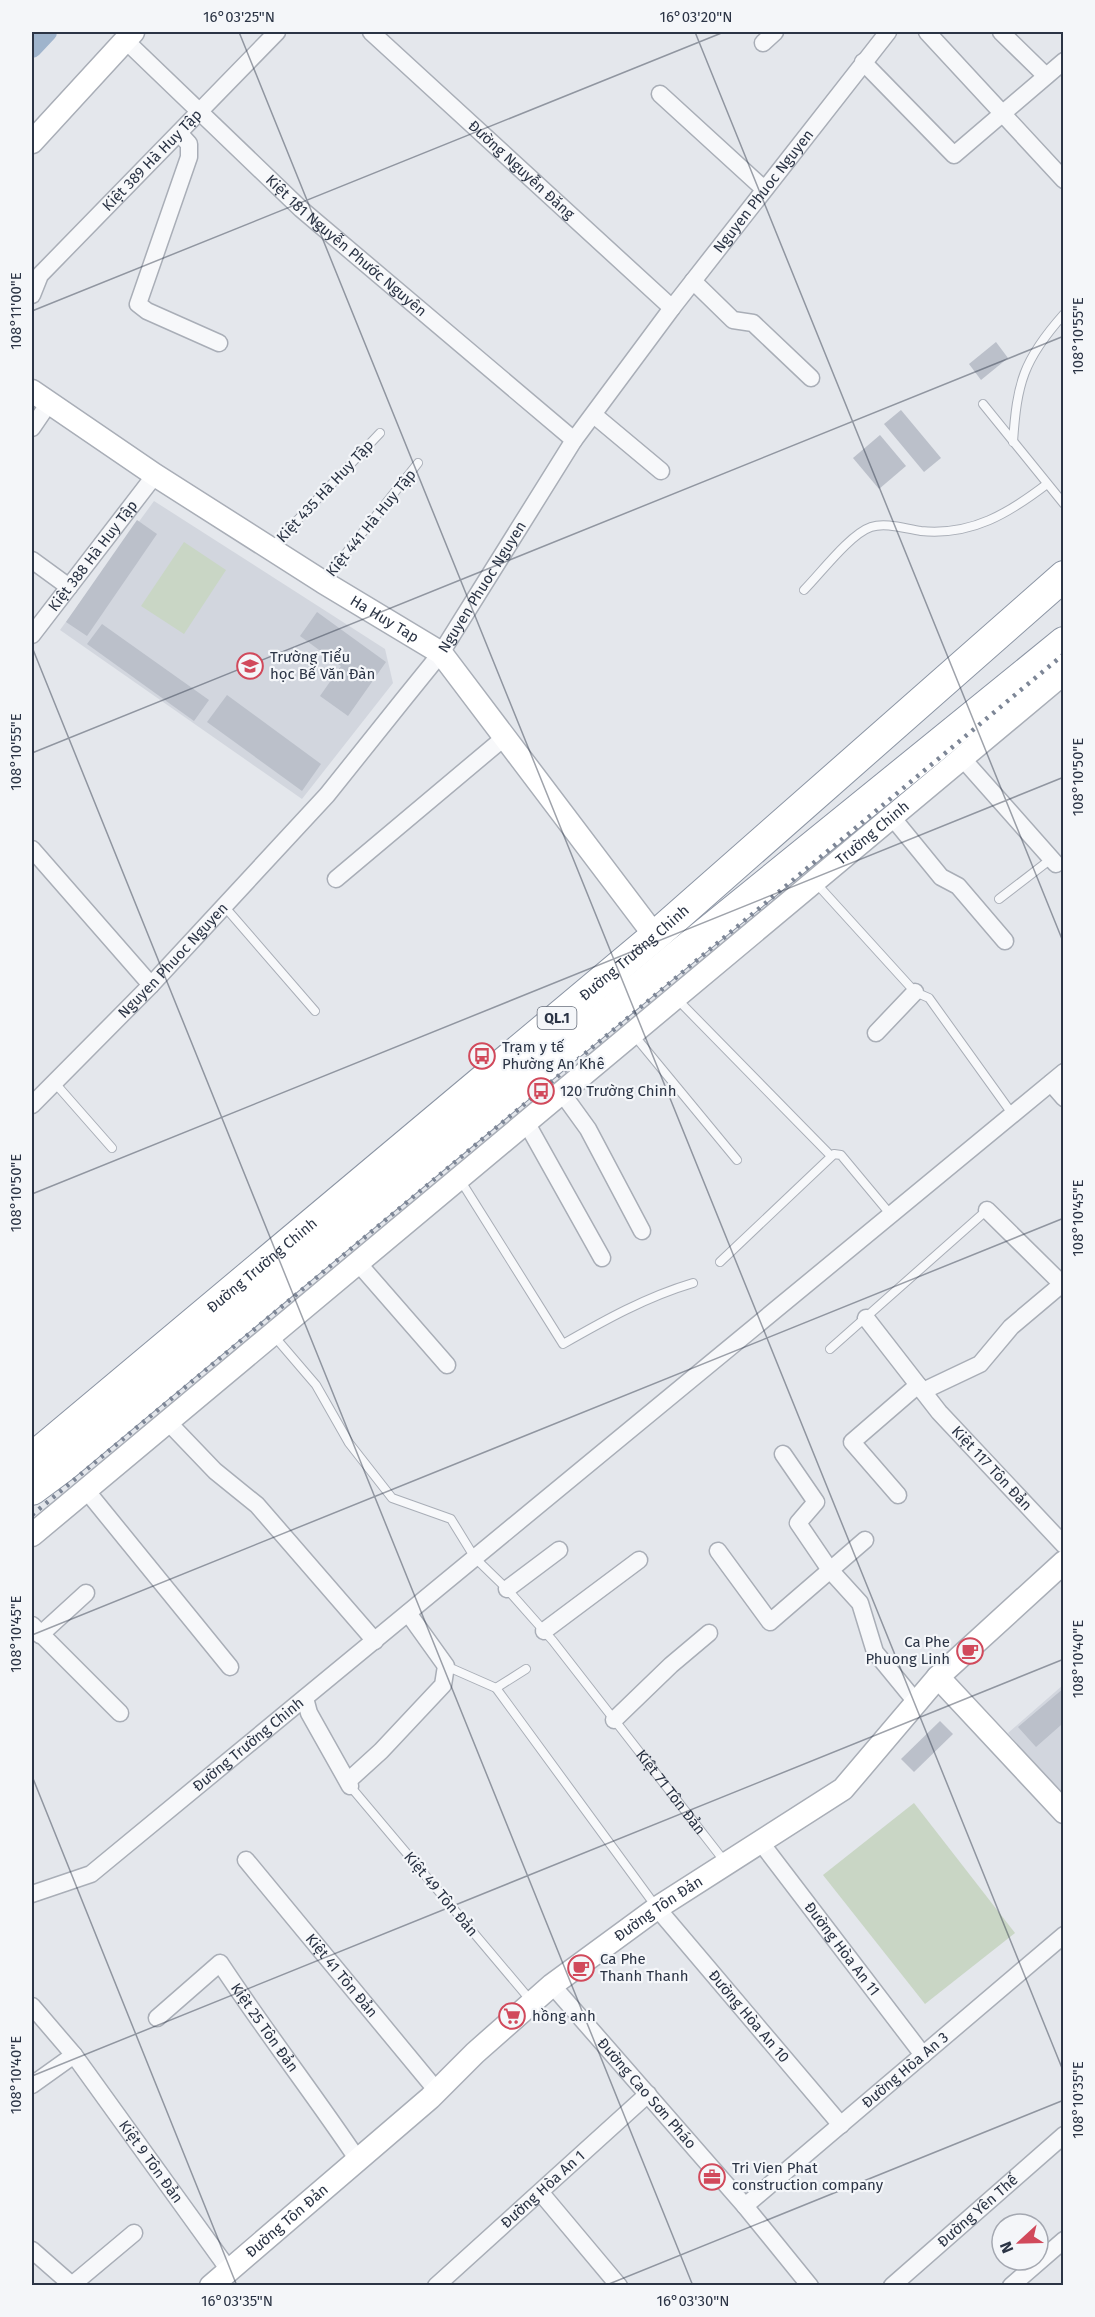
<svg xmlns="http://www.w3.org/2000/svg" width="1095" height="2317" viewBox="0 0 1095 2317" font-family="'Fira Sans',sans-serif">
<rect width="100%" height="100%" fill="#e4e7ec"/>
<g fill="#d2d6de">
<path d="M154,501L385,649L393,683L302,799L60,630Z"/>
<path d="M1063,1685V1797L1008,1733Z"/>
</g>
<g fill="#c9d6c5">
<path d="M184,542L226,570L184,634L141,606Z"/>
<path d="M914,1803L1015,1933L925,2004L823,1875Z"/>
</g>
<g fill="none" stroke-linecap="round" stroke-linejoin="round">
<path stroke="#9fb4cc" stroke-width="20" d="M32,48L47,32"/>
</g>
<g fill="#bbc0ca">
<path d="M996,342L1008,358L981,380L969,364Z"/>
<path d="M901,410L941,458L924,472L884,424Z"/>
<path d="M880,435L906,466L879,489L853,458Z"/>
<path d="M137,520L157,534L87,636L66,622Z"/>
<path d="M317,612L386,662L348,716L320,696L341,666L300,636Z"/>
<path d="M102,624L209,700L194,721L87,644Z"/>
<path d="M227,695L321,764L302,791L207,722Z"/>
<path d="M1064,1688V1728L1061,1725L1036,1747L1018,1727Z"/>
<path d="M940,1721L953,1734L914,1772L901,1759Z"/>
</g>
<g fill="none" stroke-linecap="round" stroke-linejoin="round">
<g stroke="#a9aeb7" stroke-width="10">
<g id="lane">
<path d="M983,404L1064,504"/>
<path d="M1013,442C1017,383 1023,360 1064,314"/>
<path d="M271,548L380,433"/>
<path d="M323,582L418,463"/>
<path d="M804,590C820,574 850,534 871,527C886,522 906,529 921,531C972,536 1009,513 1047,484"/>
<path d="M815,882L915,992L929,998L1013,1115"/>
<path d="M999,899L1051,859"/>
<path d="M224,906L315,1011"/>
<path d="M676,998L831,1156"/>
<path d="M633,1034L737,1160"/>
<path d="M54,1082L112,1148"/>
<path d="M459,1178L563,1344C605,1320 646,1297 693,1283"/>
<path d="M720,1262L834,1154L841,1155L891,1215"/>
<path id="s1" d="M274,1336L316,1385L349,1443L392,1498L451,1519L475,1558L507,1589L553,1641L725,1862"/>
<path d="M830,1349L987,1210"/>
<path d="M446,1666L496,1688L657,1908"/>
<path d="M496,1688L526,1669"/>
<path d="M350,1786L532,2002"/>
</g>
</g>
<g stroke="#a9aeb7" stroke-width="19">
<g id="street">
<path id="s2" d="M371,32L672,308"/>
<path d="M927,32L1064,180"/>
<path d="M1001,32L1046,76"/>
<path id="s3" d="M125,40L301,209L574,440"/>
<path d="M763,43L775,32"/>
<path d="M863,62L954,155L1064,61"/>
<path d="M660,94L764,189"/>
<path d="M179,133L189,144V157L138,304L147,311L219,343"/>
<path d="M693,281L733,320L753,323L811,378"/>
<path id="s4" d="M32,295L40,275L277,32"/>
<path d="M594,415L661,471"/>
<path d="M32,428L49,403"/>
<path d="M32,560L69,587"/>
<path id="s5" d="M32,635L155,475"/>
<path d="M962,758L1056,864"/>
<path d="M892,817L941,877L958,886L1005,941"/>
<path d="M32,849L151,985"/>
<path d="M336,879L505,737"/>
<path d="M876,1033L915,992"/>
<path d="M1051,1083L1064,1098"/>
<path d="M562,1093L588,1129L642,1231"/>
<path id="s6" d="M32,1105L151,985L327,795L403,700L441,653L574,440L672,308L888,32"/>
<path d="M526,1122L602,1258"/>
<path d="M987,1210L1064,1286"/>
<path d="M358,1263L447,1365"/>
<path id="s7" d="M866,1318L939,1412L1064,1545"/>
<path d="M923,1391L980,1364L1011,1327L1062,1284"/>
<path d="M168,1422L215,1471L257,1505L375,1641"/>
<path d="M783,1454L816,1502L798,1523L830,1570L860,1603L875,1652L916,1702"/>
<path d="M86,1490L230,1667"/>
<path d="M898,1495L852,1442L918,1385"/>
<path d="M718,1551L770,1622L865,1540"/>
<path d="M507,1589L559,1550"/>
<path d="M32,1625L120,1713"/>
<path d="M544,1631L639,1560"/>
<path d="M40,1635L86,1593"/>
<path d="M305,1698L309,1713L350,1786"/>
<path d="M614,1720L671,1665L709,1633"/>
<path d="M348,1781L381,1751L443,1685L446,1666L408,1613"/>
<path id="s8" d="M762,1844L923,2055"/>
<path id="s9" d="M246,1860L437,2091"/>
<path id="s10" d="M32,1894L91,1874L1064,1072"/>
<path id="s11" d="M657,1908L841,2125"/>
<path id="s12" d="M552,1985L745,2206L810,2286"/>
<path id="s13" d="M32,2006L74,2055L229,2270"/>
<path id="s14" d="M157,2018L220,1963C264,2030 313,2093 358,2160"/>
<path d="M32,2085L74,2055"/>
<path d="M541,2193L619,2286"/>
<path id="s15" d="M745,2206L1064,1935"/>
<path d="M32,2250L73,2286"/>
<path d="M72,2285L134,2233"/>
<path id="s16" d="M436,2286L648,2094"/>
<path id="s17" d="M892,2286L1064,2135"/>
<path d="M1011,2286L1064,2240"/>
</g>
</g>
<g stroke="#a9aeb7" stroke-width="25">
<g id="secondary">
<path d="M32,142L133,32"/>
<path id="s18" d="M32,391L155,475L323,582L441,653L655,936"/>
<path id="s19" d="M32,1535L1064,673"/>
<path d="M938,1677L1064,1812"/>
<path id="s20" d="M211,2286L430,2098L475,2053L552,1985L657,1908L843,1789L938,1677L1064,1562"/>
</g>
</g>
<g stroke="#8b94a3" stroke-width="32">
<g id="highway">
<path id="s21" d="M32,1458L655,936L1064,576"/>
<path d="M32,1490L63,1467L676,957L1064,642"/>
</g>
</g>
<use href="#lane" stroke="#f7f8fa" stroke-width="8"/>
<use href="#street" stroke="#f7f8fa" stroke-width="16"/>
<use href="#secondary" stroke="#fff" stroke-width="22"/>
<use href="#highway" stroke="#fff" stroke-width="30"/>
<path stroke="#7d8696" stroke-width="4.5" stroke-dasharray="3 6" stroke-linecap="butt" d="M32,1515L1064,654"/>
</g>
<path fill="none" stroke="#2b3445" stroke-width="1.5" stroke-opacity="0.45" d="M239,32L1064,2073M695,32L1064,944M32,311L724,32M32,647L693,2286M32,753L1064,336M32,1194L1064,777M32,1635L1064,1218M32,1776L237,2286M32,2076L1064,1659M604,2286L1064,2100"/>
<defs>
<g id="school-ring" transform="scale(1.35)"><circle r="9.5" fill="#f4f6f9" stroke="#d1495b" stroke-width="1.5"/><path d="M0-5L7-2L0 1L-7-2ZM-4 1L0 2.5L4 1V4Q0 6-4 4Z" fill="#d1495b"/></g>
<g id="bus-ring" transform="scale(1.35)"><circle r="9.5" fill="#f4f6f9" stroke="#d1495b" stroke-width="1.5"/><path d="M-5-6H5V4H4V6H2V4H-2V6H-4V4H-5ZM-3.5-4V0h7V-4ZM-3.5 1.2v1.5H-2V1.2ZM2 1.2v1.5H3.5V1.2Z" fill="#d1495b"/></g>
<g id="cafe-ring" transform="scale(1.35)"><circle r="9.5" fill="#f4f6f9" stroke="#d1495b" stroke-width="1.5"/><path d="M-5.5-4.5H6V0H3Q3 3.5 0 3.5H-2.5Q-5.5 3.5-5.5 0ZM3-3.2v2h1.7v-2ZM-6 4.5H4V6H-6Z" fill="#d1495b"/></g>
<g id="supermarket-ring" transform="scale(1.35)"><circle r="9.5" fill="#f4f6f9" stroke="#d1495b" stroke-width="1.5"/><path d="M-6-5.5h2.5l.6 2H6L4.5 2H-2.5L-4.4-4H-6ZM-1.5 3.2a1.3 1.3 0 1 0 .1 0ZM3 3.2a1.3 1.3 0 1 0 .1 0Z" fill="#d1495b"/></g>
<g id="office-ring" transform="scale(1.35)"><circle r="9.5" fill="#f4f6f9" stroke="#d1495b" stroke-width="1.5"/><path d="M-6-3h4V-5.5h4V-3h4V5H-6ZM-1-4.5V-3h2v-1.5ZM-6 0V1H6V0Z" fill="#d1495b"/></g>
</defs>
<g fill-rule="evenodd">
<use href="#school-ring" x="250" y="666"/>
<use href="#bus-ring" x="482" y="1056"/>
<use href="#bus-ring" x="541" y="1091"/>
<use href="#cafe-ring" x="970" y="1651"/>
<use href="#cafe-ring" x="581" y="1968"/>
<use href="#supermarket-ring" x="512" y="2016"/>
<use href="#office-ring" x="712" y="2177"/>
</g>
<g text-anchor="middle" stroke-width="4.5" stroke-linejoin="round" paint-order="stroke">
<rect fill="#f4f6f9" stroke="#676e7b" stroke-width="1.5" x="537.5" y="1007" width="39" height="22" rx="4.5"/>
<g font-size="14" font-weight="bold" fill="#2b3445">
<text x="557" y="1023">QL.1</text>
</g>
<g font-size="15" fill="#2b3445" stroke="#f4f6f9">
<text dy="5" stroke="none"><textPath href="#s4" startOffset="182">Kiệt 389 Hà Huy Tập</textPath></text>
<text dy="5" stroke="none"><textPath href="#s2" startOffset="204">Đường Nguyễn Đăng</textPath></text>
<text dy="5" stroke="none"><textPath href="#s6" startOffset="1174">Nguyen Phuoc Nguyen</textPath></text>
<text dy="5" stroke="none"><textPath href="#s3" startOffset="302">Kiệt 181 Nguyễn Phước Nguyên</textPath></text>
<text transform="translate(325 491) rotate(-47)" y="5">Kiệt 435 Hà Huy Tập</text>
<text transform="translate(371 523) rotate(-51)" y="5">Kiệt 441 Hà Huy Tập</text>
<text dy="5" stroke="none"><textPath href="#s5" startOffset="100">Kiệt 388 Hà Huy Tập</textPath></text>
<text dy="5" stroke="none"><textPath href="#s6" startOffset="688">Nguyen Phuoc Nguyen</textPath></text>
<text dy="5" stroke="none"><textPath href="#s18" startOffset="420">Ha Huy Tap</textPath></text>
<text dy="5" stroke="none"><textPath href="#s19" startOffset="1095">Trường Chinh</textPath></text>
<text dy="5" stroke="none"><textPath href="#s21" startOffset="786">Đường Trường Chinh</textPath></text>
<text dy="5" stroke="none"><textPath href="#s6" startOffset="202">Nguyen Phuoc Nguyen</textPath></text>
<text dy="5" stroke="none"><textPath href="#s21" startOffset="300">Đường Trường Chinh</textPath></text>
<text dy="5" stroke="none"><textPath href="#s7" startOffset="196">Kiệt 117 Tôn Đản</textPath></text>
<text dy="5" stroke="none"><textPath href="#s10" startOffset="266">Đường Trường Chinh</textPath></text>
<text dy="5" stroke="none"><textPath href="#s1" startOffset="615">Kiệt 71 Tôn Đản</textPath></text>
<text transform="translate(441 1894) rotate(50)" y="5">Kiệt 49 Tôn Đản</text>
<text dy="5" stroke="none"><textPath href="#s20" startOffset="586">Đường Tôn Đản</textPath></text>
<text dy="5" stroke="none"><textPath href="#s8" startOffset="132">Đường Hòa An 11</textPath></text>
<text dy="5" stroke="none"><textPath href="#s9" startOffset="150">Kiệt 41 Tôn Đản</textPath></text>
<text dy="5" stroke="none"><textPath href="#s11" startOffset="142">Đường Hòa An 10</textPath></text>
<text dy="5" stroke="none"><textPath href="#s14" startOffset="162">Kiệt 25 Tôn Đản</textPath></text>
<text dy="5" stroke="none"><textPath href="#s15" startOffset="210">Đường Hòa An 3</textPath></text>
<text dy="5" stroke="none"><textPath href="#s12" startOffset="144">Đường Cao Sơn Pháo</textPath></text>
<text dy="5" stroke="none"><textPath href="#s13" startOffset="196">Kiệt 9 Tôn Đản</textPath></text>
<text dy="5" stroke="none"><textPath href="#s16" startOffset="144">Đường Hòa An 1</textPath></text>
<text dy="5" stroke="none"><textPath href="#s17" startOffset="114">Đường Yên Thế</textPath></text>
<text dy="5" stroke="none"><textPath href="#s20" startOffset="100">Đường Tôn Đản</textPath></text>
</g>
<g font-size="15" fill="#2b3445" stroke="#f4f6f9" text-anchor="start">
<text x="270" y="662">Trường Tiểu<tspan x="270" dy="17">học Bế Văn Đàn</tspan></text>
<text x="502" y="1052">Trạm y tế<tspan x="502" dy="17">Phường An Khê</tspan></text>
<text x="560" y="1096">120 Trường Chinh</text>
<text x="950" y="1647" text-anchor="end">Ca Phe<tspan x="950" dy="17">Phuong Linh</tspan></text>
<text x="600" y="1964">Ca Phe<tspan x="600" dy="17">Thanh Thanh</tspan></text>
<text x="532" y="2021">hồng anh</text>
<text x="732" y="2173">Tri Vien Phat<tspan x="732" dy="17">construction company</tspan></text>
</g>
</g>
<rect width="1095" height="2317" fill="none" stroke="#f4f6f9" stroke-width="66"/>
<g transform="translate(1020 2242) rotate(248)"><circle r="28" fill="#f4f6f9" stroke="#a4a8b1" stroke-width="1.5"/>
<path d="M0-4.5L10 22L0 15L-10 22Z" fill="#d1495b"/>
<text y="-9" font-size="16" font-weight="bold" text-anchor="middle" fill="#2b3445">N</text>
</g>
<rect x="33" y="33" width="1029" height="2251" fill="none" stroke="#2b3445" stroke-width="2"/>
<g font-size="15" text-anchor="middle" fill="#2b3445">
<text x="239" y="22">16°03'25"N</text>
<text x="696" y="22">16°03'20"N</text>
<text transform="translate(16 311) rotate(-90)" y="5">108°11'00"E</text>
<text transform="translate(1078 336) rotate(-90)" y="5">108°10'55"E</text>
<text transform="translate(16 752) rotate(-90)" y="5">108°10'55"E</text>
<text transform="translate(1078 777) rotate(-90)" y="5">108°10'50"E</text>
<text transform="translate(16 1193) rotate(-90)" y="5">108°10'50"E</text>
<text transform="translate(1078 1218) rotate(-90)" y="5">108°10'45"E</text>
<text transform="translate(16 1634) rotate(-90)" y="5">108°10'45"E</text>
<text transform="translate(1078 1659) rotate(-90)" y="5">108°10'40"E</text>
<text transform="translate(16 2075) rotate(-90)" y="5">108°10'40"E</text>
<text transform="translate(1078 2100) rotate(-90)" y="5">108°10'35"E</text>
<text x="237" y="2306">16°03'35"N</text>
<text x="693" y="2306">16°03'30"N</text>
</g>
</svg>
